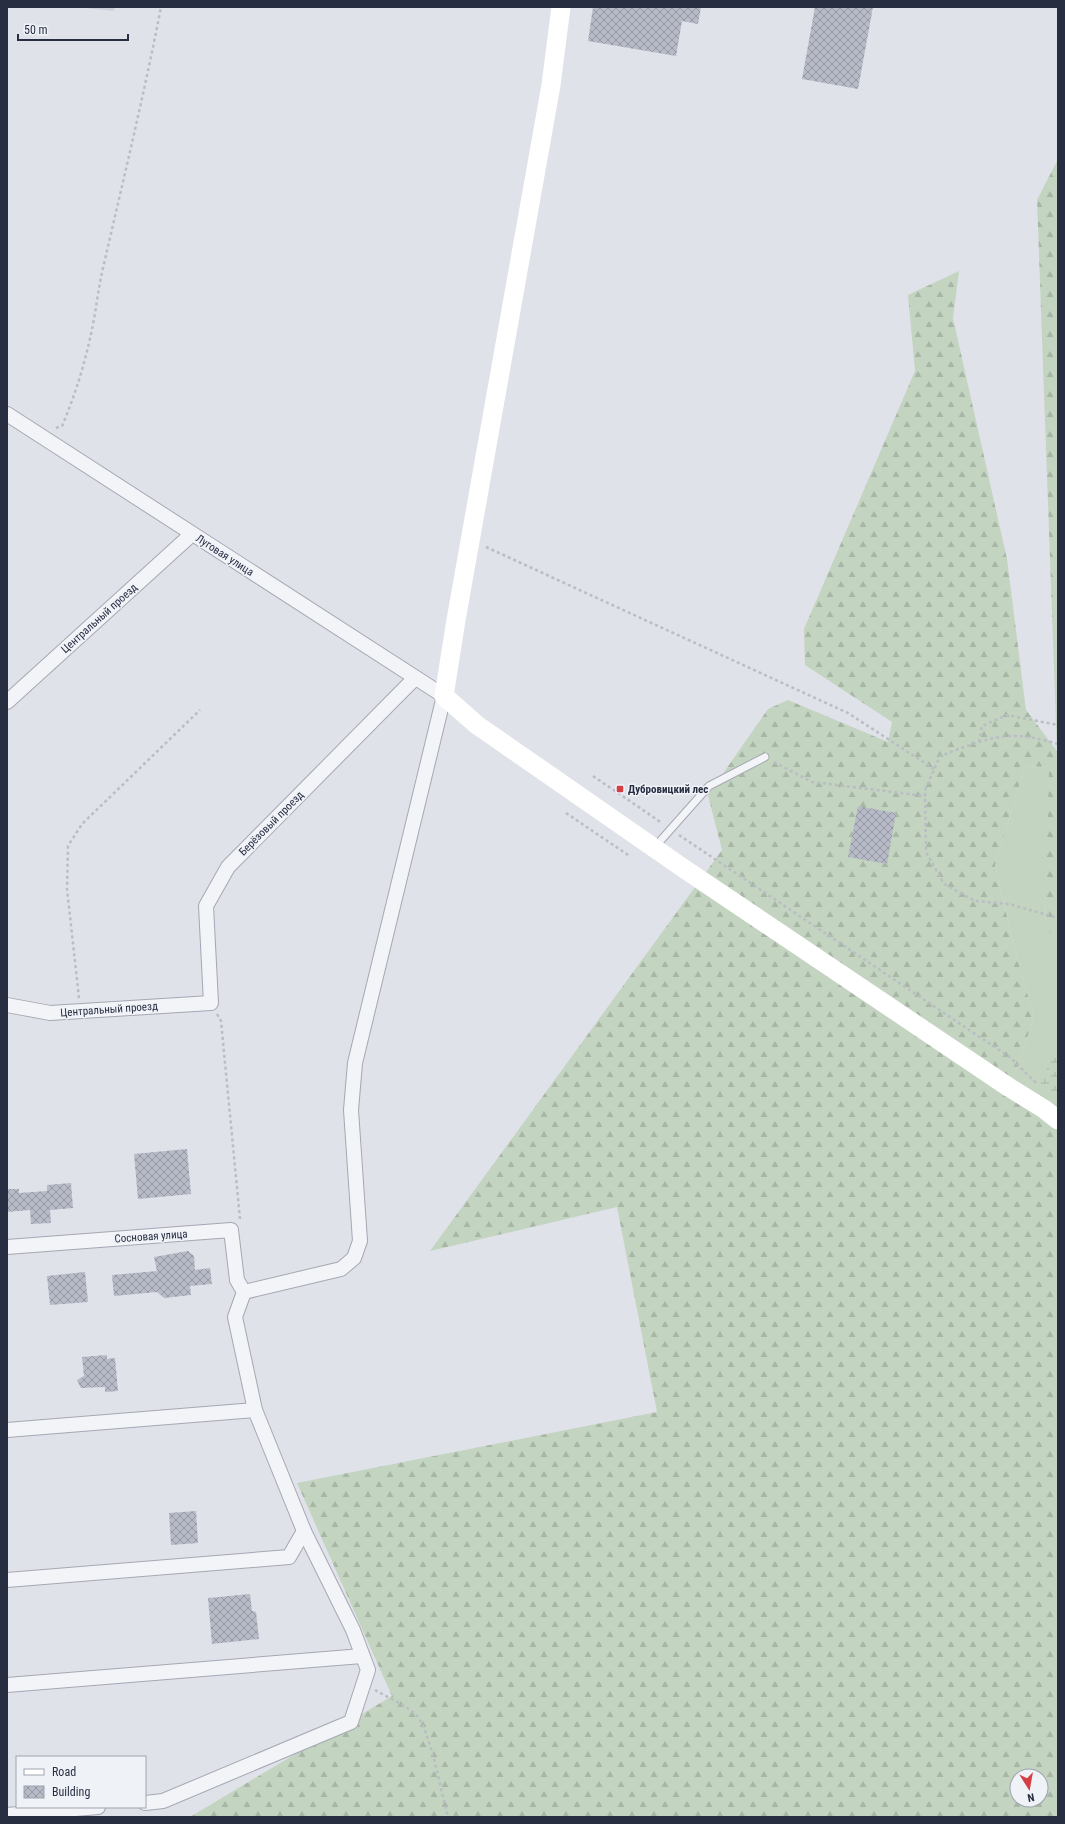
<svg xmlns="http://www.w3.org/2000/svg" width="1065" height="1824" viewBox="0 0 1065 1824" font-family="'Roboto Condensed',sans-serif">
<defs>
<pattern id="forest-firs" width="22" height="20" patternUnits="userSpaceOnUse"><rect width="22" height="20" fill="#c3d4c0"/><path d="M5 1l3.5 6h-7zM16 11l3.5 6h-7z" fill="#a8b6a6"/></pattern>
<pattern id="wetland-marsh" width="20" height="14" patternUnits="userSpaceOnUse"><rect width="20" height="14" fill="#c3d4c0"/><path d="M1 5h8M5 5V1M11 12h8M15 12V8" fill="none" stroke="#a8b6a6"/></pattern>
<pattern id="building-cross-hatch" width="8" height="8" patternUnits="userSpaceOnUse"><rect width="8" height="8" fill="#b7bbc7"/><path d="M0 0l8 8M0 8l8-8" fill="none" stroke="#9598a3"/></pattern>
</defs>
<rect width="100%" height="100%" fill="#e0e2e9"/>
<path fill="#ced1dc" d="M75,7H115L114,11Z"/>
<path fill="#c3d4c0" d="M1025,766L1050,767L1045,926L1058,940V1120L1010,1088L1034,1017L1015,951L995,865Z"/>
<path fill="url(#forest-firs)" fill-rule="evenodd" d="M1058,159V940L1045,927L1049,767L1025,766L995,865L1015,951L1034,1017L1010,1088L1058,1120V1817H190L392,1696L297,1483L657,1412L617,1207L430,1251L722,850L708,795L768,709L788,700L888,742L892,722L805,665L804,629L915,371L908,295L959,271L953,318L1007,559L1026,710L1057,751L1037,200ZM1017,1776H1041V1800H1017Z"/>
<path fill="url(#wetland-marsh)" d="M1058,1047V1099L1040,1083Z"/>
<g fill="url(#building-cross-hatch)">
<path d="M593,7H701L698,24L682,21L676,56L588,41Z"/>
<path d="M815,7H873L858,89L802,79Z"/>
<path d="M858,806L896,813L887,864L848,857Z"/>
<path d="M187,1149L191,1194L138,1199L134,1154Z"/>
<path d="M71,1183L73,1208L50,1210L51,1223L31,1224L30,1210L7,1212V1189H19V1193L47,1191V1185Z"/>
<path d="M188,1251L194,1256L195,1270L210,1268L212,1284L190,1286L191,1295L164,1298L157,1292L114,1296L112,1275L157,1271L154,1257Z"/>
<path d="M85,1272L88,1302L50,1305L47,1276Z"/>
<path d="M107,1355V1359L115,1358L118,1391L105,1392V1387L81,1388L77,1380L84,1376L82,1357Z"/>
<path d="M196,1511L198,1543L171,1545L169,1513Z"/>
<path d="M250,1594L252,1611L256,1612L259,1639L212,1644L208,1598Z"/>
</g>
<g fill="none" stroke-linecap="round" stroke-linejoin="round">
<g stroke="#a5a8b4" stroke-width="9">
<path id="lane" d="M654,848L709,786L765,757"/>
</g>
<g stroke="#a5a8b4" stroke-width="16">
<g id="street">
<path d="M7,414L444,696L355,1063L351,1110L360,1241L354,1258L341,1269L244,1292L235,1317L255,1410L304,1531L353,1630L368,1670L351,1722L163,1801L145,1803"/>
<path d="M7,702L192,534"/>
<path d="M7,1005L50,1013L211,1003L206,906L228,867L415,678"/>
<path d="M7,1247L231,1230L237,1280L244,1292"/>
<path d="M7,1430L255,1410"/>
<path d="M7,1580L289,1557L304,1531"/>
<path d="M7,1685L362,1656"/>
<path d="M7,1815L98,1807"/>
</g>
</g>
<g stroke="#babdc4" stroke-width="2.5" stroke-dasharray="3 3" stroke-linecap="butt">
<path d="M56,428L62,426C77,391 87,356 94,319C97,302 99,285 103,268C123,181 144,95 161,7"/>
<path d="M486,547L848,713L934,769"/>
<path d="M979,742L982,726L1007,715L1058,725"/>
<path d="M1058,744C1044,740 1030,736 1015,736C992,735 962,748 940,756L925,790L926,852L944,884L975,901L1009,904L1058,918"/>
<path d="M774,762L812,782L925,796"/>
<path d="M593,776L662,823"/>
<path d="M566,813L628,855"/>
<path d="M679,835L1011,1058L1037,1084"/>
<path d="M79,998L67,889L68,846L82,824L200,710"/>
<path d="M217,1014L221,1021L240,1219"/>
<path d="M375,1690C389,1698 406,1705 417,1716C430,1730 442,1796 448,1817"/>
</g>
<use href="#lane" stroke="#f3f4f7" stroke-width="7"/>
<use href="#street" stroke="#f3f4f7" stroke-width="14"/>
<path stroke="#fff" stroke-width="19" d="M561,7L551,85L456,620L444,696L477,725L683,868L1010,1088L1044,1109L1058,1120"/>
</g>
<rect fill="#d43f46" stroke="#eff2f7" stroke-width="1.5" x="616" y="785" width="8" height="8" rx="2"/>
<g text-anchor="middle" stroke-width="3" stroke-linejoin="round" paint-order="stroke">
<g font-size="11" fill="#282e42" stroke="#eff2f7">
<text transform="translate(225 555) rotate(33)" y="4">Луговая улица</text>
<text transform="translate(99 618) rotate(-42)" y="4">Центральный проезд</text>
<text transform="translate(271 823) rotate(-45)" y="4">Берёзовый проезд</text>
<text transform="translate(109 1009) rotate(-4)" y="4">Центральный проезд</text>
<text transform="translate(151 1236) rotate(-4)" y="4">Сосновая улица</text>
</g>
<g font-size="11" font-weight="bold" fill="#282e42" stroke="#eff2f7" text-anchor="start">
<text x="628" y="793">Дубровицкий лес</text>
</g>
</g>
<rect width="1065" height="1824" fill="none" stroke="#282e42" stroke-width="16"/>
<rect x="16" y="1756" width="130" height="52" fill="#eff2f7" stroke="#9fa4af"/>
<rect x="24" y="1769" width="20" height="6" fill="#ffffff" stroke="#9fa4af"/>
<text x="52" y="1776" font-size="12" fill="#282e42">Road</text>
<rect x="24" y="1786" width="20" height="12" fill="url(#building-cross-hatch)" stroke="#9fa4af"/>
<text x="52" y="1796" font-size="12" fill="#282e42">Building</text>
<g transform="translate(1029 1788) rotate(169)"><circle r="19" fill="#eff2f7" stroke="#9fa4af"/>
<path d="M0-3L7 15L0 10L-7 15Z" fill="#d43f46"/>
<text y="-6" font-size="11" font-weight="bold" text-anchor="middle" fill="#282e42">N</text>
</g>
<path d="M18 34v6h110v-6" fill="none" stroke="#282e42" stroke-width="2"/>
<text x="24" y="34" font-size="12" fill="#282e42" stroke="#eff2f7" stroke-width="3" paint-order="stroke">50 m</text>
</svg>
